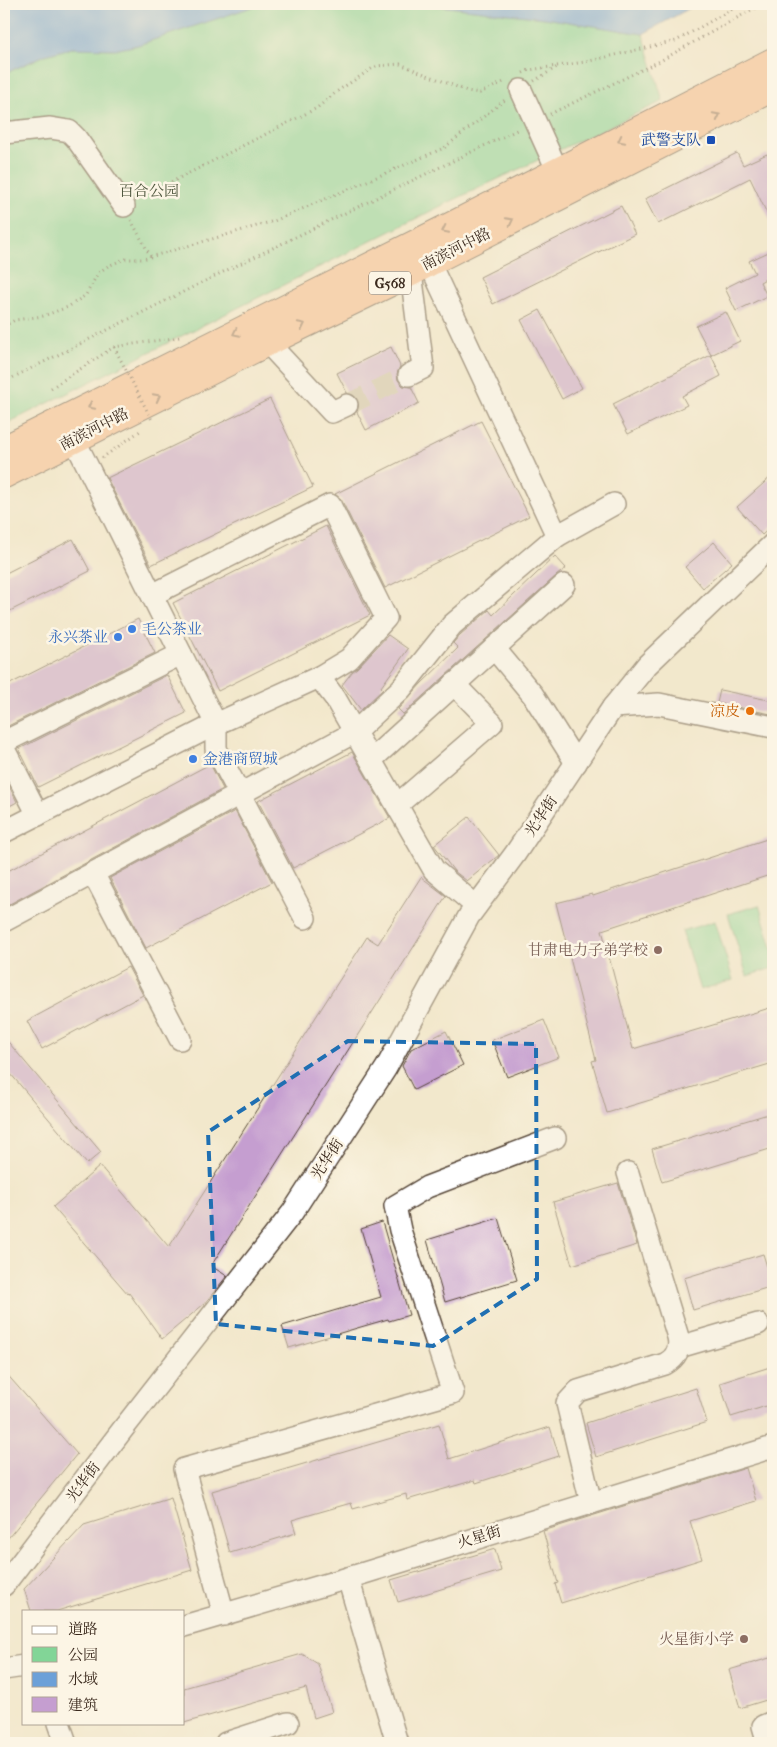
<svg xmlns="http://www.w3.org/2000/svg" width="777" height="1747" viewBox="0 0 777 1747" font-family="'IM FELL French Canon','Noto Serif SC',serif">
<rect width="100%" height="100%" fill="#fcf5e5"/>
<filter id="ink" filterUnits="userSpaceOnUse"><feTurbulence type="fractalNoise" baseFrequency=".02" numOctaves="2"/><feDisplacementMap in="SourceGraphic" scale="10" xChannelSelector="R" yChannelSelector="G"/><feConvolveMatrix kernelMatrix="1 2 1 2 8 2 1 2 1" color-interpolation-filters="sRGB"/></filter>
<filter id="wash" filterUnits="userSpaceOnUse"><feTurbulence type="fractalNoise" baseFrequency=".0096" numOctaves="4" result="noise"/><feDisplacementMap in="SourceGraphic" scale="20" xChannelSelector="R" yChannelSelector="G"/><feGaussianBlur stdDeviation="1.12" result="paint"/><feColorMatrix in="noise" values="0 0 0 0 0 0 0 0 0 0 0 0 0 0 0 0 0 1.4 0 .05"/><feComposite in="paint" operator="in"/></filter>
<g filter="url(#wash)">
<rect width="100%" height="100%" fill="#f2e8cc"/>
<g fill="#82d597" stroke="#5e805a">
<path d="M261,4H421L545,18L643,34L663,101L443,205L4,425V74L45,55L71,48L119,49L138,45Z"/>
<path d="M759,905L773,951V968L747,976L728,914Z"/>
<path d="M715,921L733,980L700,990L682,931Z"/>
</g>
<g fill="#6ca0d8" stroke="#54657b">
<path d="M4,4H261L138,45L119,49L71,48L45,55L4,74Z"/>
<path d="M421,4H697L643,34L545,18Z"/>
</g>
<g id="blocks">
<g fill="#c59ed0">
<path d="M737,153L743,165L767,154L773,167V226L750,178L658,224L645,199Z"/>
<path d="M621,206L635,234L493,304L480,277Z"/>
<path d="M773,250V275L760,282L767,296L736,311L725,288L755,273L749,261Z"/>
<path d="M540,310L582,388L562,399L521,320Z"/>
<path d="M726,312L740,341L711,355L696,326Z"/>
<path d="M391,347L400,366L397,374L398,380L403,386L411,387L419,403L366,430L357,412L359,406L358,399L354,395L347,393L337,373Z"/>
<path d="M711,355L721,376L682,396L687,405L628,434L613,404Z"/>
<path d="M270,399L313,487L151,565L107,478Z"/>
<path d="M481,421L529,516L385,588L341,499L335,494Z"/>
<path d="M773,475V525L762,535L737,507Z"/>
<path d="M326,526L370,615L218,691L173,603Z"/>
<path d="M73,539L90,571L4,614V574Z"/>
<path d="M714,542L732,563L703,588L685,567Z"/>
<path d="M555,556L566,568L556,576L403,714L398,709L422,683L458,648L453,643L461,634L489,610L493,615Z"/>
<path d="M138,619L155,653L8,726L4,719V687Z"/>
<path d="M388,635L408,649L381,687L383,689L361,710L342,685L352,672L358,667Z"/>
<path d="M167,675L186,713L38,787L19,749Z"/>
<path d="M720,690L773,701L771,714L717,703Z"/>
<path d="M352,752L390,818L293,868L258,801Z"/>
<path d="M210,764L223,789L4,907V873Z"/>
<path d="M4,776L17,802L4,809Z"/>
<path d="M235,811L272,882L146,948L110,878Z"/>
<path d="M469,817L499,855L467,881L454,871L434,845Z"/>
<path d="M773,837V874L602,930L633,1049L773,1007V1063L607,1113L592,1061L596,1060L556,903L592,894L593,896Z"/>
<path d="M421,877L446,896L211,1266L227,1276L204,1304L162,1339L129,1293L128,1294L53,1207L100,1166L169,1247L367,937L378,944Z"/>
<path d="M128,967L143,995L42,1049L27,1021Z"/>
<path d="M544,1020L559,1057L507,1077L492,1040Z"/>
<path d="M446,1031L463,1065L414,1090L402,1066L411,1049Z"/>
<path d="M4,1037L101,1152L87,1164L4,1066Z"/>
<path d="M768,1114L773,1132V1148L662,1182L652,1149Z"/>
<path d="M618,1183L637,1245L572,1265L553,1202Z"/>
<path d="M498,1218L517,1280L445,1302L427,1240Z"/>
<path d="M382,1222L409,1315L389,1321L388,1319L289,1348L282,1326L381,1297L361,1229Z"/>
<path d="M763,1254L773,1286L693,1310L684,1278Z"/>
<path d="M773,1366V1404L731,1417L720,1383Z"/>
<path d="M4,1371L77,1454L4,1543Z"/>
<path d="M696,1388L707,1422L596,1457L586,1423Z"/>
<path d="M439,1424L449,1459L550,1427L559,1456L476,1483L475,1480L407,1500L406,1494L353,1509L351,1503L292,1520L296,1533L230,1553L212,1491Z"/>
<path d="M746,1468L756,1501L690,1521L702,1559L561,1603L555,1584L558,1583L543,1531Z"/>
<path d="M171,1498L192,1570L57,1611H31L24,1589L84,1525Z"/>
<path d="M495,1549L501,1571L398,1602L391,1580Z"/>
<path d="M302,1654L318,1664L332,1712L314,1718L306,1688L184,1723V1688Z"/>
<path d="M773,1657V1698L740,1708L729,1670Z"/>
</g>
</g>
</g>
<g filter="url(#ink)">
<use href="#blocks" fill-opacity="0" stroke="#564638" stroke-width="1"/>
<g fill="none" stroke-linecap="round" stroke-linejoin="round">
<path stroke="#cdc2a9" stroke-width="21" stroke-dasharray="21 11" stroke-linecap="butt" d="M347,405L409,375"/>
<g stroke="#564638" stroke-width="24">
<g id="minor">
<path d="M521,90L558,172"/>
<path d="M4,133L50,128L69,131L76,138L124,206"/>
<path d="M407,258L411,272L423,368L409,375"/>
<path d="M267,342L332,412L347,405"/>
<path d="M74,439L216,724V749L305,918"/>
<path d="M557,536L614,504"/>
<path d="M494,648L533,695L576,763"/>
<path d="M319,677L335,698L434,870L476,906"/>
<path d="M613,707L659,704L773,727"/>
<path d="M4,742L181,654"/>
<path d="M4,749L38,815"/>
<path d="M371,760L564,585"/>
<path d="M397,805L492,723L454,684"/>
<path d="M4,832L216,724L319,677L349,659L386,618L330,505L152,595"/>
<path d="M93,873L180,1039"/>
<path d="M4,921L355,732L401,689L452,625L557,536L429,262"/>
<path d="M679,1347L758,1324"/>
<path d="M591,1503L567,1403L578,1391L665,1364C676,1358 681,1349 678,1337L628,1173"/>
<path d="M348,1578L397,1743"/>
<path d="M4,1585L123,1429L292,1213L386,1068L469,916L515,854L613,707L647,665L773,544"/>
<path d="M224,1615L184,1469L453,1393L400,1230L395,1206L427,1187L555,1138"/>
<path d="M184,1626L348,1578L773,1447"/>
<path d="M4,1669L24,1666"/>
<path d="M59,1723L66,1743"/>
<path d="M226,1743L288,1723"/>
<path d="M768,1743L763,1726L773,1722"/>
</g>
</g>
<g stroke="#564638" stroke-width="30">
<g id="highway">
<path d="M4,450L452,226L773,62"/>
<path d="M4,474L267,342L411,272L429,262L773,87"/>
</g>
</g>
<g stroke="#564638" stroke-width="3" stroke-dasharray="1 4" stroke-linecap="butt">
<path d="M523,73L529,70L585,62L676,41L741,4"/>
<path d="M534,81L557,67"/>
<path d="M550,114L660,61L762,4"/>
<path d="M140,198L317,108L339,90L376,66L400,64L467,91L480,93L506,81"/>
<path d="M131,220L151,257"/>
<path d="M4,326L15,320L43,316L68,307L86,295L98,273L108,266L124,259H143L274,221L444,148L506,99"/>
<path d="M4,382L221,273L519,129"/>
<path d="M51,388L114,347L180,337"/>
<path d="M102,458L140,431"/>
</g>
<use href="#minor" stroke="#fff" stroke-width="21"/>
<use href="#highway" stroke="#fbbb8d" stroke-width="28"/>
<path stroke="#564638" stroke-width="3" stroke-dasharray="1 4" stroke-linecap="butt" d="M114,347L153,422"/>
</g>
<defs><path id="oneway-chevron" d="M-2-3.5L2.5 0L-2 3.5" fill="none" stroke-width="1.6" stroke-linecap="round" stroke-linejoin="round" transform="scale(1.25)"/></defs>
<g stroke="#916b50">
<use href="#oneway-chevron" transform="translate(717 116) rotate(-27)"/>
<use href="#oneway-chevron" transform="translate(621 140) rotate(153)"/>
<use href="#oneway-chevron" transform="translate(510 221) rotate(-27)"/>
<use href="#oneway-chevron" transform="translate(445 230) rotate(154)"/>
<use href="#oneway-chevron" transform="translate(302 325) rotate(-26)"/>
<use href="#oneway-chevron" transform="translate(236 333) rotate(154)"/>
<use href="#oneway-chevron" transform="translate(157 397) rotate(-27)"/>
<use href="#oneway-chevron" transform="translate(91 406) rotate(153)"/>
</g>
</g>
<path d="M0 0H777V1747H0ZM348,1041L536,1044L537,1279L433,1346L216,1324L208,1132Z" fill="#f2e8cc" fill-opacity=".55" fill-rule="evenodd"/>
<path fill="none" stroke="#1f6fb2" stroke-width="4" stroke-dasharray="10 6" stroke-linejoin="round" d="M348,1041L536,1044L537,1279L433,1346L216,1324L208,1132Z"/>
<rect fill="#1a4fb4" stroke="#fcf5e5" stroke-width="2" x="706" y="135" width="10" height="10" rx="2.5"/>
<g fill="#3f7fe0" stroke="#fcf5e5" stroke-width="2">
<circle cx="132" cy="629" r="5"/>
<circle cx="118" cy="637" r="5"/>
<circle cx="193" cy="759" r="5"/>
</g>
<circle fill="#e8710a" stroke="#fcf5e5" stroke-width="2" cx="750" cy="711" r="5"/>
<g fill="#8d6e63" stroke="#fcf5e5" stroke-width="2">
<circle cx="658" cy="950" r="5"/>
<circle cx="744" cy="1639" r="5"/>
</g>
<g text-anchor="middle" stroke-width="5" stroke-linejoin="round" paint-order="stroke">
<rect fill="#fcf5e5" stroke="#75675a" stroke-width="1" x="369" y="271.5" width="42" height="23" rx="4"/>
<g font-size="14" font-weight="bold" fill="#3b2a1e">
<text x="390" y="288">G568</text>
</g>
<g font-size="15" fill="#164399" stroke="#fcf5e5" text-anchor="end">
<text x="701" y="145">武警支队</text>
</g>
<g font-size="15" fill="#4d553c" stroke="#fcf5e5">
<text x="149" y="196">百合公园</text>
</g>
<g font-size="15" fill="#3b2a1e" stroke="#fcf5e5">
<text transform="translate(456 249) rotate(-27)" y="5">南滨河中路</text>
<text transform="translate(94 429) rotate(-27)" y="5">南滨河中路</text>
<text transform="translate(541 816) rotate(-56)" y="5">光华街</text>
<text transform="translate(327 1159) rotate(-57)" y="5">光华街</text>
<text transform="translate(83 1482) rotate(-53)" y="5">光华街</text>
<text transform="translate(479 1537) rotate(-17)" y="5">火星街</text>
</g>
<g font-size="15" fill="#366cbe" stroke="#fcf5e5" text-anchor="start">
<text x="142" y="634">毛公茶业</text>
<text x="108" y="642" text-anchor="end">永兴茶业</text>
<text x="203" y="764">金港商贸城</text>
</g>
<g font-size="15" fill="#c56008" stroke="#fcf5e5" text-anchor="end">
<text x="740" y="716">凉皮</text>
</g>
<g font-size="15" fill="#785e54" stroke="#fcf5e5" text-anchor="end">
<text x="648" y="955">甘肃电力子弟学校</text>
<text x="734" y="1644">火星街小学</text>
</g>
</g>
<rect width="777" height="1747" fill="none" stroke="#fcf5e5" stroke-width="20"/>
<rect x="22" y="1610" width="162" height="115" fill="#fcf5e5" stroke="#afa495"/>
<rect x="32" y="1626" width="25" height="8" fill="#ffffff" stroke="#afa495"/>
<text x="68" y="1634" font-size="15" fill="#3b2a1e">道路</text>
<rect x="32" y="1647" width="25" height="15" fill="#82d597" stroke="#afa495"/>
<text x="68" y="1660" font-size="15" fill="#3b2a1e">公园</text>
<rect x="32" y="1672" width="25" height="15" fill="#6ca0d8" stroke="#afa495"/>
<text x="68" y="1684" font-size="15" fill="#3b2a1e">水域</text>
<rect x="32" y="1697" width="25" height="15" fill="#c59ed0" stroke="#afa495"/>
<text x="68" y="1710" font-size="15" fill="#3b2a1e">建筑</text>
</svg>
